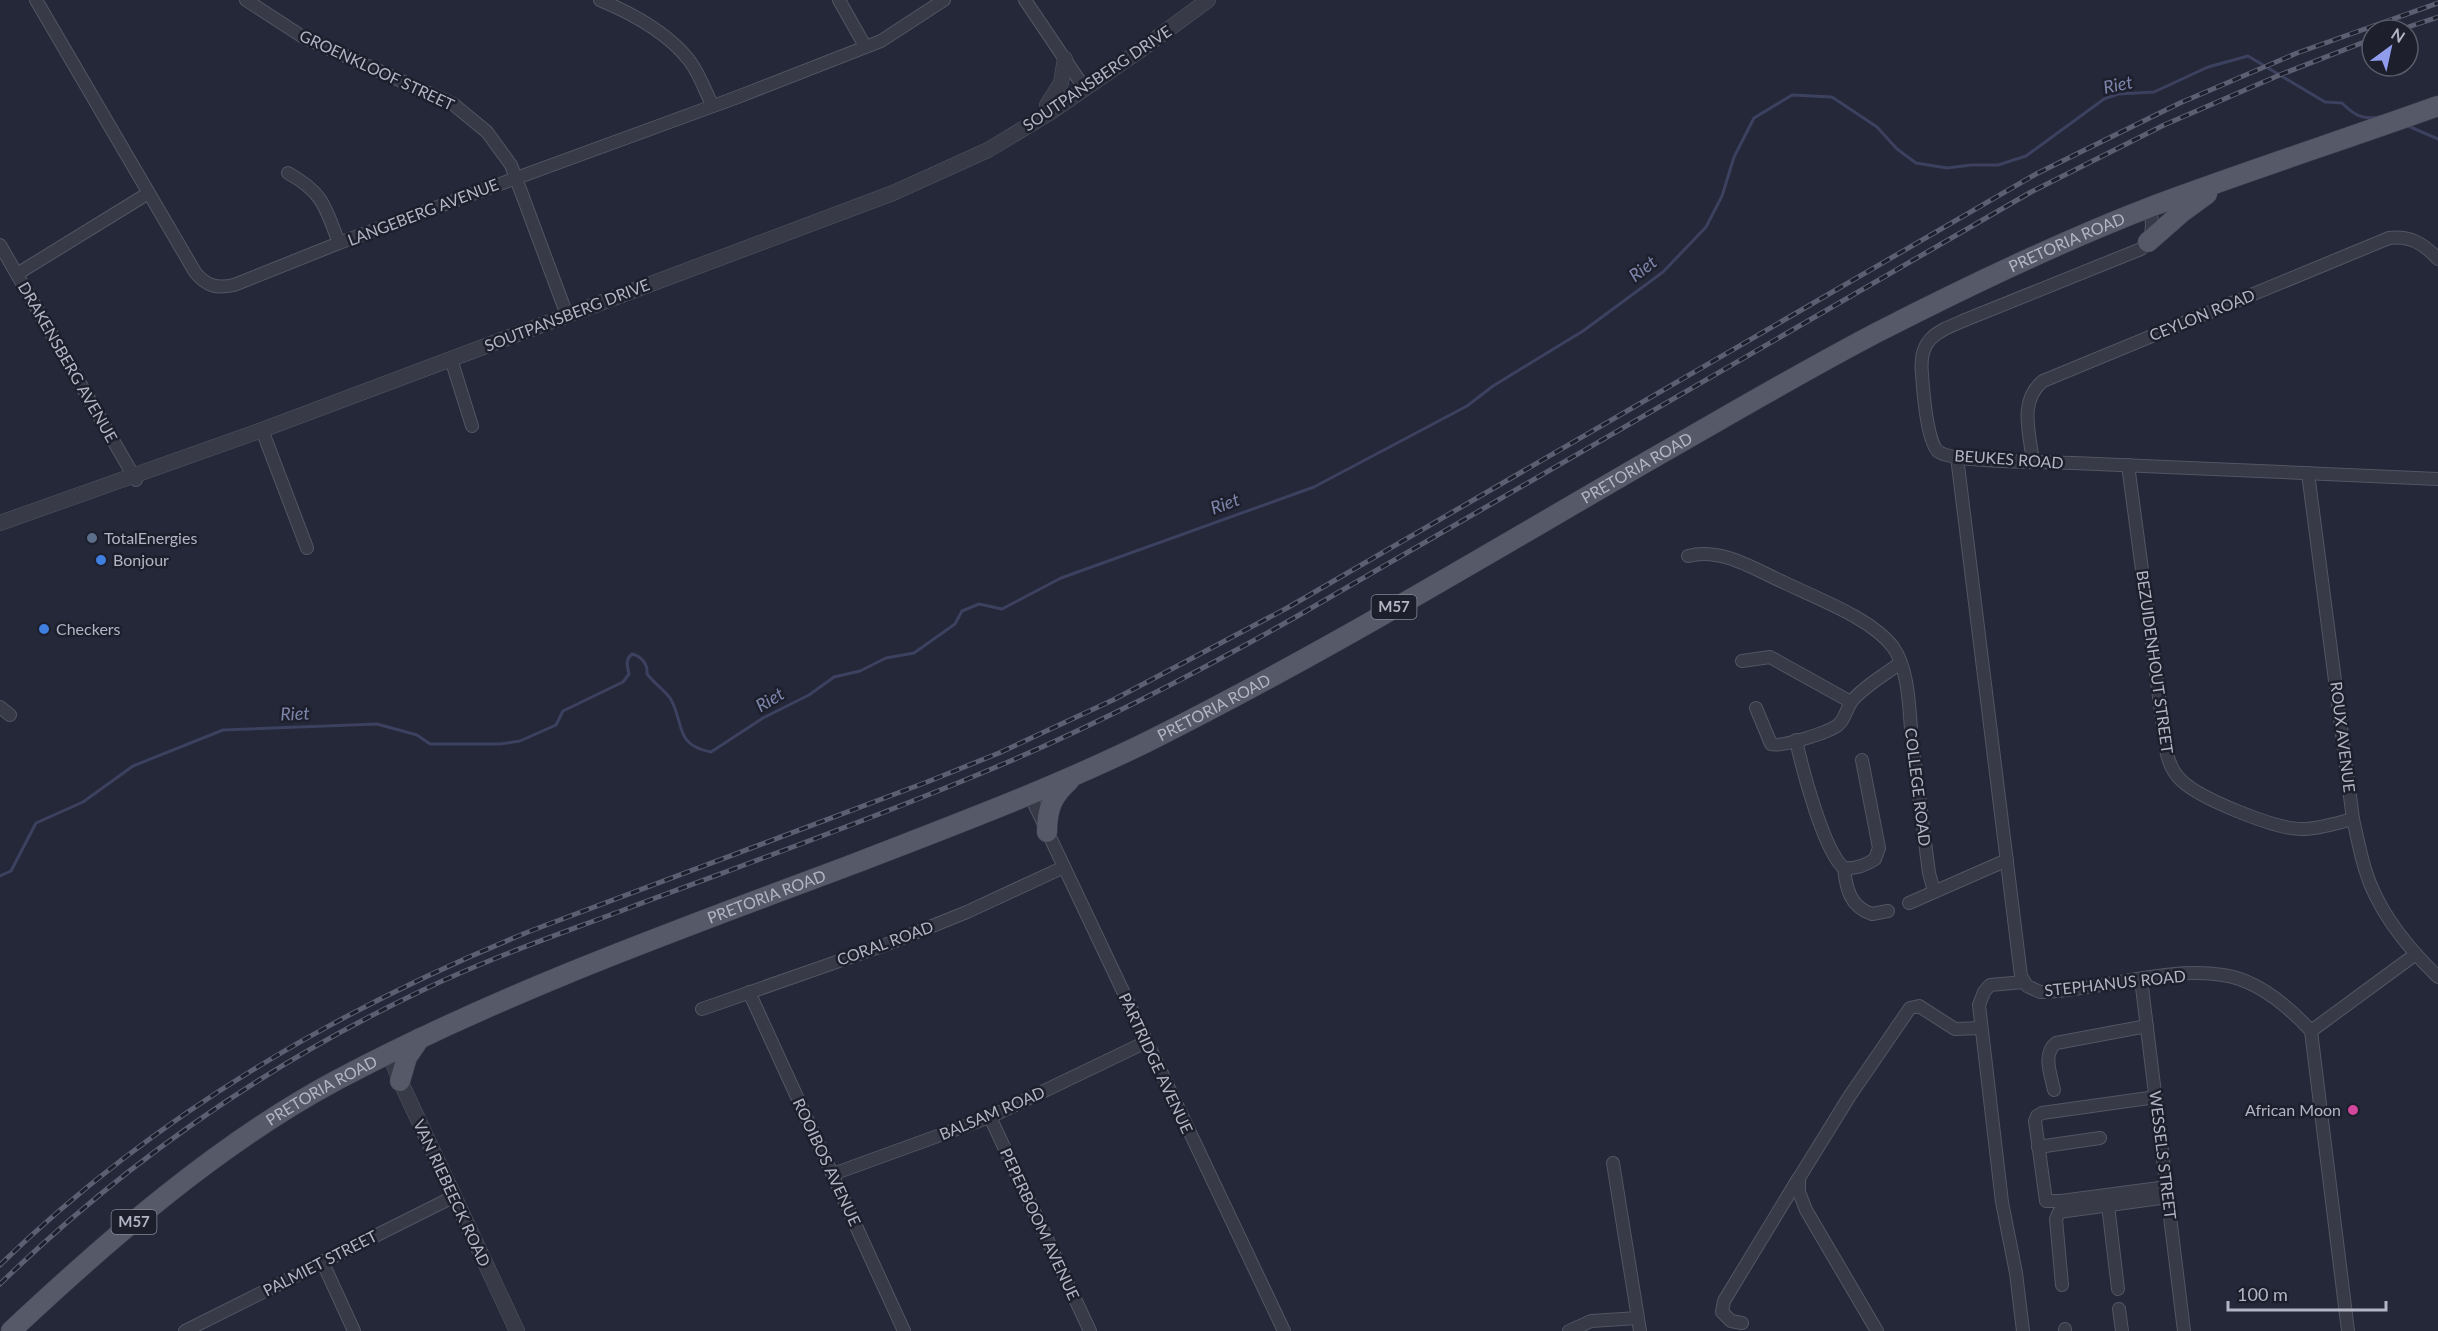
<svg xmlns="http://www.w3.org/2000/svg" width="2438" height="1331" viewBox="0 0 2438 1331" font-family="Lato,sans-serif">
<rect width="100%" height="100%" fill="#242838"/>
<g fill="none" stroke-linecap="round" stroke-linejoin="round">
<g stroke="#3b415f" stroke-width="3">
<path d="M2408,126L2438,139"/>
<path d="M0,876L11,871L36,823L83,802L133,766L223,730L377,724L417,735L430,744H500L520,741L556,725L563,711L623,682L629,674C627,665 625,660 632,654C641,656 648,664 647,674C654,683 665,691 670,698C685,722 673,745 711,752L763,718L809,695L834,677L860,671L886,658L914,653L955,624L962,611L979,604L1002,609L1061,578L1314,487L1467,406L1493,386L1583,331L1663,272L1706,227L1722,196L1734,157L1754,118L1792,95L1832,97L1877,127L1897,149L1916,163L1947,168L1971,165H1998L2026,156L2104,99L2118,94L2154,92L2208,67L2248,56L2325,102L2342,103C2354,115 2362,120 2380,117"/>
</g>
<g stroke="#535563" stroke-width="14">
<g id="minor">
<path d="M36,0L195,272C206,286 217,289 234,285L339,243L735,98L881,41L944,0"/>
<path d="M246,0L303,37L453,104L487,132L511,165L567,315"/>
<path d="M600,0C631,13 667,32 689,60C699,73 705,90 712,105"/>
<path d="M839,0L865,46"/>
<path d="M1025,0L1085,89"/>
<path d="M288,173C324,193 325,207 339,243"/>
<path d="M2149,208C2154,223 2154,238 2141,249L1965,320C1937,332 1918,338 1922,374C1923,389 1927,445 1939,452C1955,463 2050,462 2074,463C2196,468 2317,473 2438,479"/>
<path d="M0,245L136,480"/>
<path d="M17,274L147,194"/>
<path d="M451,359L472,426"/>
<path d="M262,430L307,548"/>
<path d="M1957,457L2021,976L2027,986L2040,992C2099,991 2165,966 2223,975C2258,980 2288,1006 2311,1031L2348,1331"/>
<path d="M2033,462C2030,434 2018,401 2043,381L2389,238C2410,235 2424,244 2438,259"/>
<path d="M2128,465L2166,749C2168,761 2172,772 2182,781C2201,799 2277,830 2303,829C2319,829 2337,823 2353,819"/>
<path d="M2308,473L2353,819C2357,836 2360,853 2365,869C2377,910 2408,948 2438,977"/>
<path d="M1688,556C1721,547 1754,569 1783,582C1816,598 1871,618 1893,647C1910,671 1909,712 1912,741C1918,785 1923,829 1929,873L1934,891"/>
<path d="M1742,661L1770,657L1851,702"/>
<path d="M0,707L10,715"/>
<path d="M1756,708L1771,744C1781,748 1829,732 1838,725C1846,718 1846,709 1852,701C1864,686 1885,675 1900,663"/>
<path d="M1796,740C1802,768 1824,852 1844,868C1854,869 1866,865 1875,859L1879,848L1862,760"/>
<path d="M1030,795L1284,1331"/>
<path d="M1844,868C1846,888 1850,907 1872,914L1888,911"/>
<path d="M1909,903L2007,860"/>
<path d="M2141,979L2184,1331"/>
<path d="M749,992L904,1331"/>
<path d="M702,1009L885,945L967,912L1064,867"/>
<path d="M2311,1031L2416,954"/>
<path d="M2054,1090C2051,1075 2042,1054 2056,1043L2147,1026"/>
<path d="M2156,1097L2042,1113L2037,1116L2035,1121L2046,1201H2061L2167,1187"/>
<path d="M990,1117L1090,1331"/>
<path d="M2038,1147L2100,1138"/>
<path d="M1613,1163L1640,1331"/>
<path d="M833,1174L990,1117L1146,1042"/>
<path d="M2108,1205L2118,1289"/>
<path d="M322,1261L354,1331"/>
<path d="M2062,1285L2056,1219L2059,1212L2168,1197"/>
<path d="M2119,1309L2122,1331"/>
<path d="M1742,1323L1731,1321L1722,1312L1724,1301L1798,1179"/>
<path d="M2065,1329V1331"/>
<path d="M185,1331L455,1196"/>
<path d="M1569,1331L1591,1321L1638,1318"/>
<path d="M1877,1331L1806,1210L1799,1192V1178L1849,1097L1910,1008L1919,1006L1955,1029L1981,1028"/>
<path d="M2023,1331L2016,1273L2002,1202L1979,1005L1984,992L1990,985L2024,982"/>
</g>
</g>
<g stroke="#535563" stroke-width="16">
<g id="tertiary">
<path d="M1047,105L1061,83L1065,59"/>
<path d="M0,523L262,430L893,193L988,150L1051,112L1139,51L1208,0"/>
<path d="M389,1054L402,1085L517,1331"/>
</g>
</g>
<g stroke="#414351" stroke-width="21">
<g id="primary">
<path d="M2148,242L2181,213L2207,194"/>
<path d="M1047,832C1047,809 1052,796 1069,781"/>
<path d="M400,1081L407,1057L420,1038"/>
<path id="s1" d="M11,1331C108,1240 219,1143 337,1080C503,992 680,929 856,863C954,825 1053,788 1147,742C1323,654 1492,551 1662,453C1734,412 1805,370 1878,332C1968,286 2059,242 2153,206C2247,171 2343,140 2438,106"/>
</g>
</g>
<use href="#minor" stroke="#383a48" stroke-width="12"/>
<use href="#tertiary" stroke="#383a48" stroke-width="15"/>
<use href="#primary" stroke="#565968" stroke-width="20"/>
<g stroke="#5c5f71" stroke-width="5">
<g id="rail">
<path d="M2399,30L2438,17"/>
<path d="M0,1265C152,1117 337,1009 533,930L927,782L999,753L1113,700L1287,608L2036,174L2180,103L2297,53L2438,3"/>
<path d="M0,1284C123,1164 266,1065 421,991C487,959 557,935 626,909C743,865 862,823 977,775C1087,730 1191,676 1294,618L2031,192L2164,125L2282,74L2372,39"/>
</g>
</g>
<use href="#rail" stroke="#1d1f2d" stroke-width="3" stroke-dasharray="9" stroke-linecap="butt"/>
</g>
<circle fill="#5c6f8a" stroke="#1d1f2d" stroke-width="2" cx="92" cy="538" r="6"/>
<g fill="#3f7fe0" stroke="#1d1f2d" stroke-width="2">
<circle cx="101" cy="560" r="6"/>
<circle cx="44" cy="629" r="6"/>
</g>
<circle fill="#d1479c" stroke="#1d1f2d" stroke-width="2" cx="2353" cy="1110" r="6"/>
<g text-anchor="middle" stroke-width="5" stroke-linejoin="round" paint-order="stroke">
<g fill="#1d1f2d" stroke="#868897" stroke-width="1.5">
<rect x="1371.5" y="595" width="45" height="24" rx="4.5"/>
<rect x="111.5" y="1210" width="45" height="24" rx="4.5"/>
</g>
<g font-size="15" font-weight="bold" fill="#b3b5c4">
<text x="1394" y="612">M57</text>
<text x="134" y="1227">M57</text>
</g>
<g font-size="16" fill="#b3b5c4" stroke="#1d1f2d">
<text transform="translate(377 70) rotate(25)" y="6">GROENKLOOF STREET</text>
<text transform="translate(1097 78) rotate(-34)" y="6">SOUTPANSBERG DRIVE</text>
<text transform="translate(423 212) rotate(-21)" y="6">LANGEBERG AVENUE</text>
<text dy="6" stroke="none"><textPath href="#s1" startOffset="2338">PRETORIA ROAD</textPath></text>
<text transform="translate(567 315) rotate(-21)" y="6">SOUTPANSBERG DRIVE</text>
<text transform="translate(2202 315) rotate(-22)" y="6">CEYLON ROAD</text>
<text transform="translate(68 362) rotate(60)" y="6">DRAKENSBERG AVENUE</text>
<text transform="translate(2009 459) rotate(4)" y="6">BEUKES ROAD</text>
<text dy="6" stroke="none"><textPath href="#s1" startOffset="1852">PRETORIA ROAD</textPath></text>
<text transform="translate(2155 662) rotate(82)" y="6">BEZUIDENHOUT STREET</text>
<text dy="6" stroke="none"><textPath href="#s1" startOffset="1366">PRETORIA ROAD</textPath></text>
<text transform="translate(2343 737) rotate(83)" y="6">ROUX AVENUE</text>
<text transform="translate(1918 787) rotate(83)" y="6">COLLEGE ROAD</text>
<text dy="6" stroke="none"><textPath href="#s1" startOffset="880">PRETORIA ROAD</textPath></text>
<text transform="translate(885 943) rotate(-20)" y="6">CORAL ROAD</text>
<text transform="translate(2115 983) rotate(-6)" y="6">STEPHANUS ROAD</text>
<text transform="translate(1156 1063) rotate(65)" y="6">PARTRIDGE AVENUE</text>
<text dy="6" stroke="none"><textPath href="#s1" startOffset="394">PRETORIA ROAD</textPath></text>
<text transform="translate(992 1113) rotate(-23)" y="6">BALSAM ROAD</text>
<text transform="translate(2163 1155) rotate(83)" y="6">WESSELS STREET</text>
<text transform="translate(827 1162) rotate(65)" y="6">ROOIBOS AVENUE</text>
<text transform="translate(452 1193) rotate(65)" y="6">VAN RIEBEECK ROAD</text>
<text transform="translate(1040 1224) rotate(65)" y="6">PEPERBOOM AVENUE</text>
<text transform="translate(320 1263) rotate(-27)" y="6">PALMIET STREET</text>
</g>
<g font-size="16" fill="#b3b5c4" stroke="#1d1f2d" text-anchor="start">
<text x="104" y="544">TotalEnergies</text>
<text x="113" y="566">Bonjour</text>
<text x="56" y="635">Checkers</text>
<text x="2341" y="1116" text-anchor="end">African Moon</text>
</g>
<g font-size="18" font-style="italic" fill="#7d86aa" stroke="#1d1f2d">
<text transform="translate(2118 85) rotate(-12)" y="6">Riet</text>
<text transform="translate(1643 269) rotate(-38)" y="6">Riet</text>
<text transform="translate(1225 504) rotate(-20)" y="6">Riet</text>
<text transform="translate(770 700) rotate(-31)" y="6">Riet</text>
<text transform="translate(295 714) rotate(-2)" y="6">Riet</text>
</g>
</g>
<g transform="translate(2390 48) rotate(33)"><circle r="28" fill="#1d1f2d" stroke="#595b69" stroke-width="1.5"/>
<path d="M0-4.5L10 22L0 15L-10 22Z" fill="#909cec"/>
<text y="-9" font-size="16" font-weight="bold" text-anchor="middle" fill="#b3b5c4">N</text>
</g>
<path d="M2228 1301v9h158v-9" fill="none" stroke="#b3b5c4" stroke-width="3"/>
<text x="2237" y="1301" font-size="18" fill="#b3b5c4" stroke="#1d1f2d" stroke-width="4.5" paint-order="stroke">100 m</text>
</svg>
